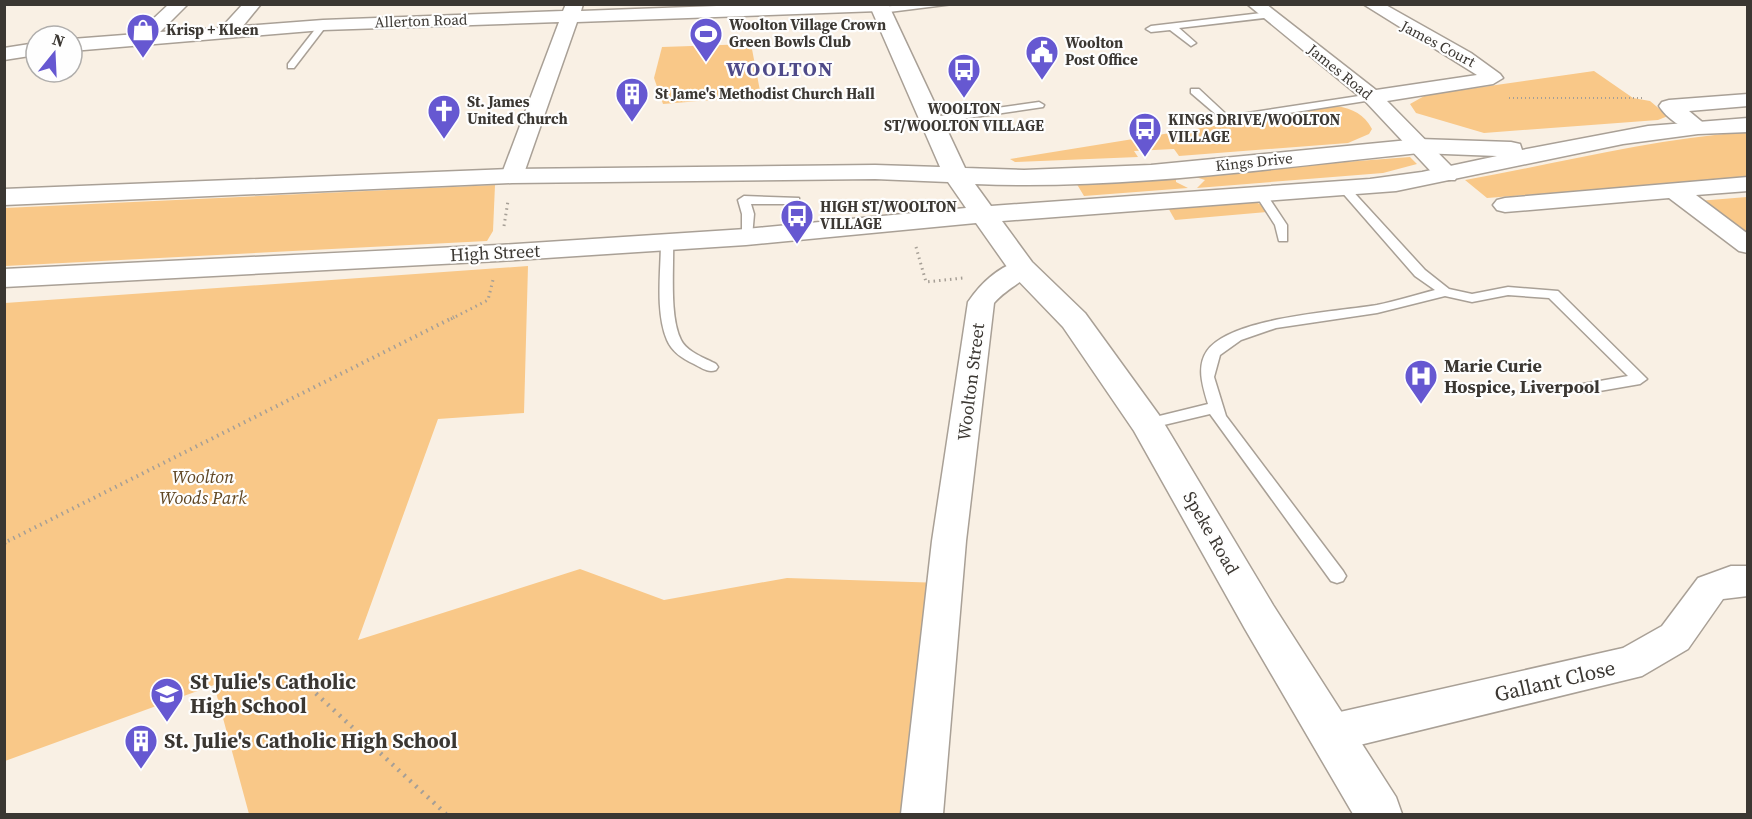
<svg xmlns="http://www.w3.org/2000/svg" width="1752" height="819" viewBox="0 0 1752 819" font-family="'Source Serif 4',serif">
<rect width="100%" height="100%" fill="#f9f0e4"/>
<g fill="#f9c888">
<path d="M751,44L761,96L663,104L654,78L662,47Z"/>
<path d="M1594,71L1633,98L1650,101L1668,116L1658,120L1484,133L1416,113L1410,104L1426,95Z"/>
<path d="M1337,106C1353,109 1364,114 1372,129L1369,134L1348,143L1179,156L1174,149L1134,151L1138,157L1015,162L1010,159Z"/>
<path d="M1747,132V178L1487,198L1465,180C1560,163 1651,139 1747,132Z"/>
<path d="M1410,157L1417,164L1383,173L1197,188L1205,180L1186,174Z"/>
<path d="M1176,176V182L1188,188L1084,196L1075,181Z"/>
<path d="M495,185L493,231L487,241L5,266V208Z"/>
<path d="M1747,197V239L1698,201Z"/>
<path d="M1253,201L1262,205L1267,212L1175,220L1167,206Z"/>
<path d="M528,266L524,413L438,419L358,640L580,569L664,600L787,578L943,583L911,814H249L214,685L5,761V303Z"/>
</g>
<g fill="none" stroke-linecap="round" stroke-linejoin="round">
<g stroke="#a9a096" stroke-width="3">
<g id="lane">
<path d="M914,4H953L881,13L877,10L881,7Z"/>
<path d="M1270,12L1274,15L1273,17L1179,28L1196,43L1191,46L1170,30L1151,32L1146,29L1151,26Z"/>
<path d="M320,23L327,25L294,68H288V64Z"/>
<path d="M1191,89H1199L1228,116L1372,94L1377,97L1372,100L1226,123L1191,93Z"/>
<path d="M1039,102L1044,105L1043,107L933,123L928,120L933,117Z"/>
<path d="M1344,185L1348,186L1425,270L1449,289L1472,294L1508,287L1558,291L1647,379L1640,384L1588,393L1583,392L1581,388L1583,384L1628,376L1549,298L1508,295L1472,302L1445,296L1377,313L1276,328L1241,340L1220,355L1214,377L1226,416L1343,571L1346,576L1343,581L1337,583L1331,581L1210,414L1147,429L1139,424L1147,419L1208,404C1203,387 1196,367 1207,351C1231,317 1337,312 1377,305C1396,301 1415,295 1435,290L1415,276L1340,190L1338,188Z"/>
<path d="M1261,191L1265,192L1287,225V241H1279L1275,225L1255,194Z"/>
<path d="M744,196L799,198V211L806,233L800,237L794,233L787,211L788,204H751L754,214L752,237L750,240H742V214L738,200Z"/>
<path d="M667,237L673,241C674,268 669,317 681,340C687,352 705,358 716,364L718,367L716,370C708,373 702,368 694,364C683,359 672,352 667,340C655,311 661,271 661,241Z"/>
</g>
</g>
<g stroke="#a9a096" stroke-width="3">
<g id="street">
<path d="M169,4H188L160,32L221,28L243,4H261L243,26L323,20L563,11L566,4H583L581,11L769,4L888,6L879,11L577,22L523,176L520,181H504L501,176L559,22L323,30L72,51V39L137,34Z"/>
<path d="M1247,4H1266L1376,90L1477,75L1363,4H1384L1471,53L1500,74L1503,78L1493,84L1387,101L1455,170L1458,175L1455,180H1439L1365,101Z"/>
<path d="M36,43V55L4,60V48Z"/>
<path d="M1748,94V106L1689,111L1707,126L1703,130C1688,134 1667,119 1659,106L1662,102L1669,100Z"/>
<path d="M1748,177V191L1696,195L1748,234V253L1739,251L1669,198L1505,212L1497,210L1493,205L1497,200L1505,198Z"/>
<path d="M1022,260L1031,263L1035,268C1026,281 1007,288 994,303L966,541L943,814H901L932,541L968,302C981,283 999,266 1022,260Z"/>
<path d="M1731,566H1748V596L1723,599L1688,649L1642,676L1331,752L1317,746L1311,733L1317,720L1331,714L1623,648L1662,626L1698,578Z"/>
</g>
</g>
<g stroke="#a9a096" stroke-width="3">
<path id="secondary" d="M869,4H888L965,168L1024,170L1151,165L1419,139L1511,142L1520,144L1522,150L1648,126L1748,118V132L1698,134L1623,144L1396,191L1002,221L1032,262L1085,313L1159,415L1273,605L1396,797L1402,814H1353L1245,629L1134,431L1063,327L1012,274L976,223L746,245L499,261L4,287V269L499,245L746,229L966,208L948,182L875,179L512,183L4,205V189L512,169L875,165L940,167ZM1419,153L1497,156L1422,172L1370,179L991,206L975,184C1123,190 1272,168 1419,153Z"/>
</g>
<path stroke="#a69f96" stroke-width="2" stroke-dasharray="1 3" stroke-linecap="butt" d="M1509,98H1642"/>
<g stroke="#a69f96" stroke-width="3" stroke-dasharray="1.5 4" stroke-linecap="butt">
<path d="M504,226L508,201"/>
<path d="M916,247L926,282L963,278"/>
<path d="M451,319L488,300L493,280"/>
</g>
<path stroke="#a69f96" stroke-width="4" stroke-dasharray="1.5 4.5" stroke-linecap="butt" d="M8,541L454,317"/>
<g stroke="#a69f96" stroke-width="4.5" stroke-dasharray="2 6" stroke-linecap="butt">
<path d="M4,543L11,539"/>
<path d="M310,688L446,814"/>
</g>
<use href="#lane" fill="#fff" fill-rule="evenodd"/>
<use href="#street" fill="#fff" fill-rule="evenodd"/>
<use href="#secondary" fill="#fff" fill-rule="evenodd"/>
</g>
<defs>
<g id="shop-pin" transform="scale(1.725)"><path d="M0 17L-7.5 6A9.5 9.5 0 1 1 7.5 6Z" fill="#6658d1" stroke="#fefefe"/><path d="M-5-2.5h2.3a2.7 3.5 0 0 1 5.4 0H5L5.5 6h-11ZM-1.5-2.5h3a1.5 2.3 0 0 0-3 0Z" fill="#fff"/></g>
<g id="stadium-pin" transform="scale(1.725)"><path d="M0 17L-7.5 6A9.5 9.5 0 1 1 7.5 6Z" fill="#6658d1" stroke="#fefefe"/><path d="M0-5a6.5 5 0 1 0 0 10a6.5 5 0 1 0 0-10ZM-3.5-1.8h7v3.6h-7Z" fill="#fff"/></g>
<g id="civic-pin" transform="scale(1.725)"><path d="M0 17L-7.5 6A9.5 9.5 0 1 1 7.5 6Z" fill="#6658d1" stroke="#fefefe"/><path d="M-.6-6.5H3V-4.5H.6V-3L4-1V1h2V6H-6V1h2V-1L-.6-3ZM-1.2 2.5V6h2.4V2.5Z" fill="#fff"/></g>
<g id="bus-pin" transform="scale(1.725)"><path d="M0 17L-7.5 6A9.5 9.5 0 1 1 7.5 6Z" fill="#6658d1" stroke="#fefefe"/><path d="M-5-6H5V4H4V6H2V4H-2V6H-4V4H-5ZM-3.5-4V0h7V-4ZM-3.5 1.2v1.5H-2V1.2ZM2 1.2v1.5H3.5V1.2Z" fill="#fff"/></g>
<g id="building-pin" transform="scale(1.725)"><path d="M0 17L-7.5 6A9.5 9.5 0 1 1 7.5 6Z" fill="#6658d1" stroke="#fefefe"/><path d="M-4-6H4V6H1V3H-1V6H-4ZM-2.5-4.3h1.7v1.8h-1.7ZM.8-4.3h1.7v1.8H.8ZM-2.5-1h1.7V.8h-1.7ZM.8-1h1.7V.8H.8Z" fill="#fff"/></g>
<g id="church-pin" transform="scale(1.725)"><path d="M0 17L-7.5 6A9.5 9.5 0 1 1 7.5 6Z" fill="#6658d1" stroke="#fefefe"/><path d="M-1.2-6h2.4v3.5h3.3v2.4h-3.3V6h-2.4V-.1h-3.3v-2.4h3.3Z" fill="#fff"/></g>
<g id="hospital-pin" transform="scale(1.725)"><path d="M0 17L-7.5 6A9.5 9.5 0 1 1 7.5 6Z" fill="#6658d1" stroke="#fefefe"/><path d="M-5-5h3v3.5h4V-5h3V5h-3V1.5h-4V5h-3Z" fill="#fff"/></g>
<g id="school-pin" transform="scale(1.725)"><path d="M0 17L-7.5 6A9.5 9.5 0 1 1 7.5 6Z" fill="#6658d1" stroke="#fefefe"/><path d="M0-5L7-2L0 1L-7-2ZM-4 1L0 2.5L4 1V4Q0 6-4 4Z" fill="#fff"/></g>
</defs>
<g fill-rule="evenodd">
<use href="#shop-pin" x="143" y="30"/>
<use href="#stadium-pin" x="706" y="34"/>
<use href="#civic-pin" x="1042" y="52"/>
<use href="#bus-pin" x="964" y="70"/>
<use href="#building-pin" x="632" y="94"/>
<use href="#church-pin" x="444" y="111"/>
<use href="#bus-pin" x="1145" y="129"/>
<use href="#bus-pin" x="797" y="216"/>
<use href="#hospital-pin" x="1421" y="376"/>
<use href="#school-pin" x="167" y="694"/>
<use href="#building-pin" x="141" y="741"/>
</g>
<g text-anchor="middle" stroke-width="4.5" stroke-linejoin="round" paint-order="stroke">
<g font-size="15" fill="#3b3732" stroke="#fefefe">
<text transform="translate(421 21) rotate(-2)" y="5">Allerton Road</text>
<text transform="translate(1438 44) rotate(28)" y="5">James Court</text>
<text transform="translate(1340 72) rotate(39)" y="5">James Road</text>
<text transform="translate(1254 162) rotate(-6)" y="5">Kings Drive</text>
</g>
<g font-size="15" font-weight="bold" fill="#3b3732" stroke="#fefefe" text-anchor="start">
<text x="729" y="30">Woolton Village Crown<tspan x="729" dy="17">Green Bowls Club</tspan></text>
<text x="166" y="35">Krisp + Kleen</text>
<text x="1065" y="48">Woolton<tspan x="1065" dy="17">Post Office</tspan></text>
<text x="655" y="99">St Jame's Methodist Church Hall</text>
<text x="467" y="107">St. James<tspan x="467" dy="17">United Church</tspan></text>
<text x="964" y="114" text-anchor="middle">WOOLTON<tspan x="964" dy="17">ST/WOOLTON VILLAGE</tspan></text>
<text x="1168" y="125">KINGS DRIVE/WOOLTON<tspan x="1168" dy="17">VILLAGE</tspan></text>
<text x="820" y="212">HIGH ST/WOOLTON<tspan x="820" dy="17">VILLAGE</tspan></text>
</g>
<g font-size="18" fill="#3b3732" stroke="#fefefe">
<text transform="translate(495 253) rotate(-3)" y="6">High Street</text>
<text transform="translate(971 382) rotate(-83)" y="6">Woolton Street</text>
<text transform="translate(1211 533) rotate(60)" y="6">Speke Road</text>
</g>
<g font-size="18" font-weight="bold" fill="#3b3732" stroke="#fefefe" text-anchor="start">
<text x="1444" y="372">Marie Curie<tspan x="1444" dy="21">Hospice, Liverpool</tspan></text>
</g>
<g font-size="18" font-style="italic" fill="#604622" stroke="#fefefe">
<text x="203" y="483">Woolton<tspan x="203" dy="21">Woods Park</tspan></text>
</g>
<g font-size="20" font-weight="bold" letter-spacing="1.5" fill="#4e4a89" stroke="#fefefe">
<text x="780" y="76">WOOLTON</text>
</g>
<g font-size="21" fill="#3b3732" stroke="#fefefe">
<text transform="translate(1555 681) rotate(-13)" y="7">Gallant Close</text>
</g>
<g font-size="21" font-weight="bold" fill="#3b3732" stroke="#fefefe" text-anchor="start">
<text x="190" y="689">St Julie's Catholic<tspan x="190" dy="24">High School</tspan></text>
<text x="164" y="748">St. Julie's Catholic High School</text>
</g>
</g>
<rect width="1752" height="819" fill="none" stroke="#3b3732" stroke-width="12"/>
<g transform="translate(54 54) rotate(18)"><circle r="28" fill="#fefefe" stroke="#b0aeac" stroke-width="1.5"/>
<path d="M0-4.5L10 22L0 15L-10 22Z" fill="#6658d1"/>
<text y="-9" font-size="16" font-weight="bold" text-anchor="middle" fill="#3b3732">N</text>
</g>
</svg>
